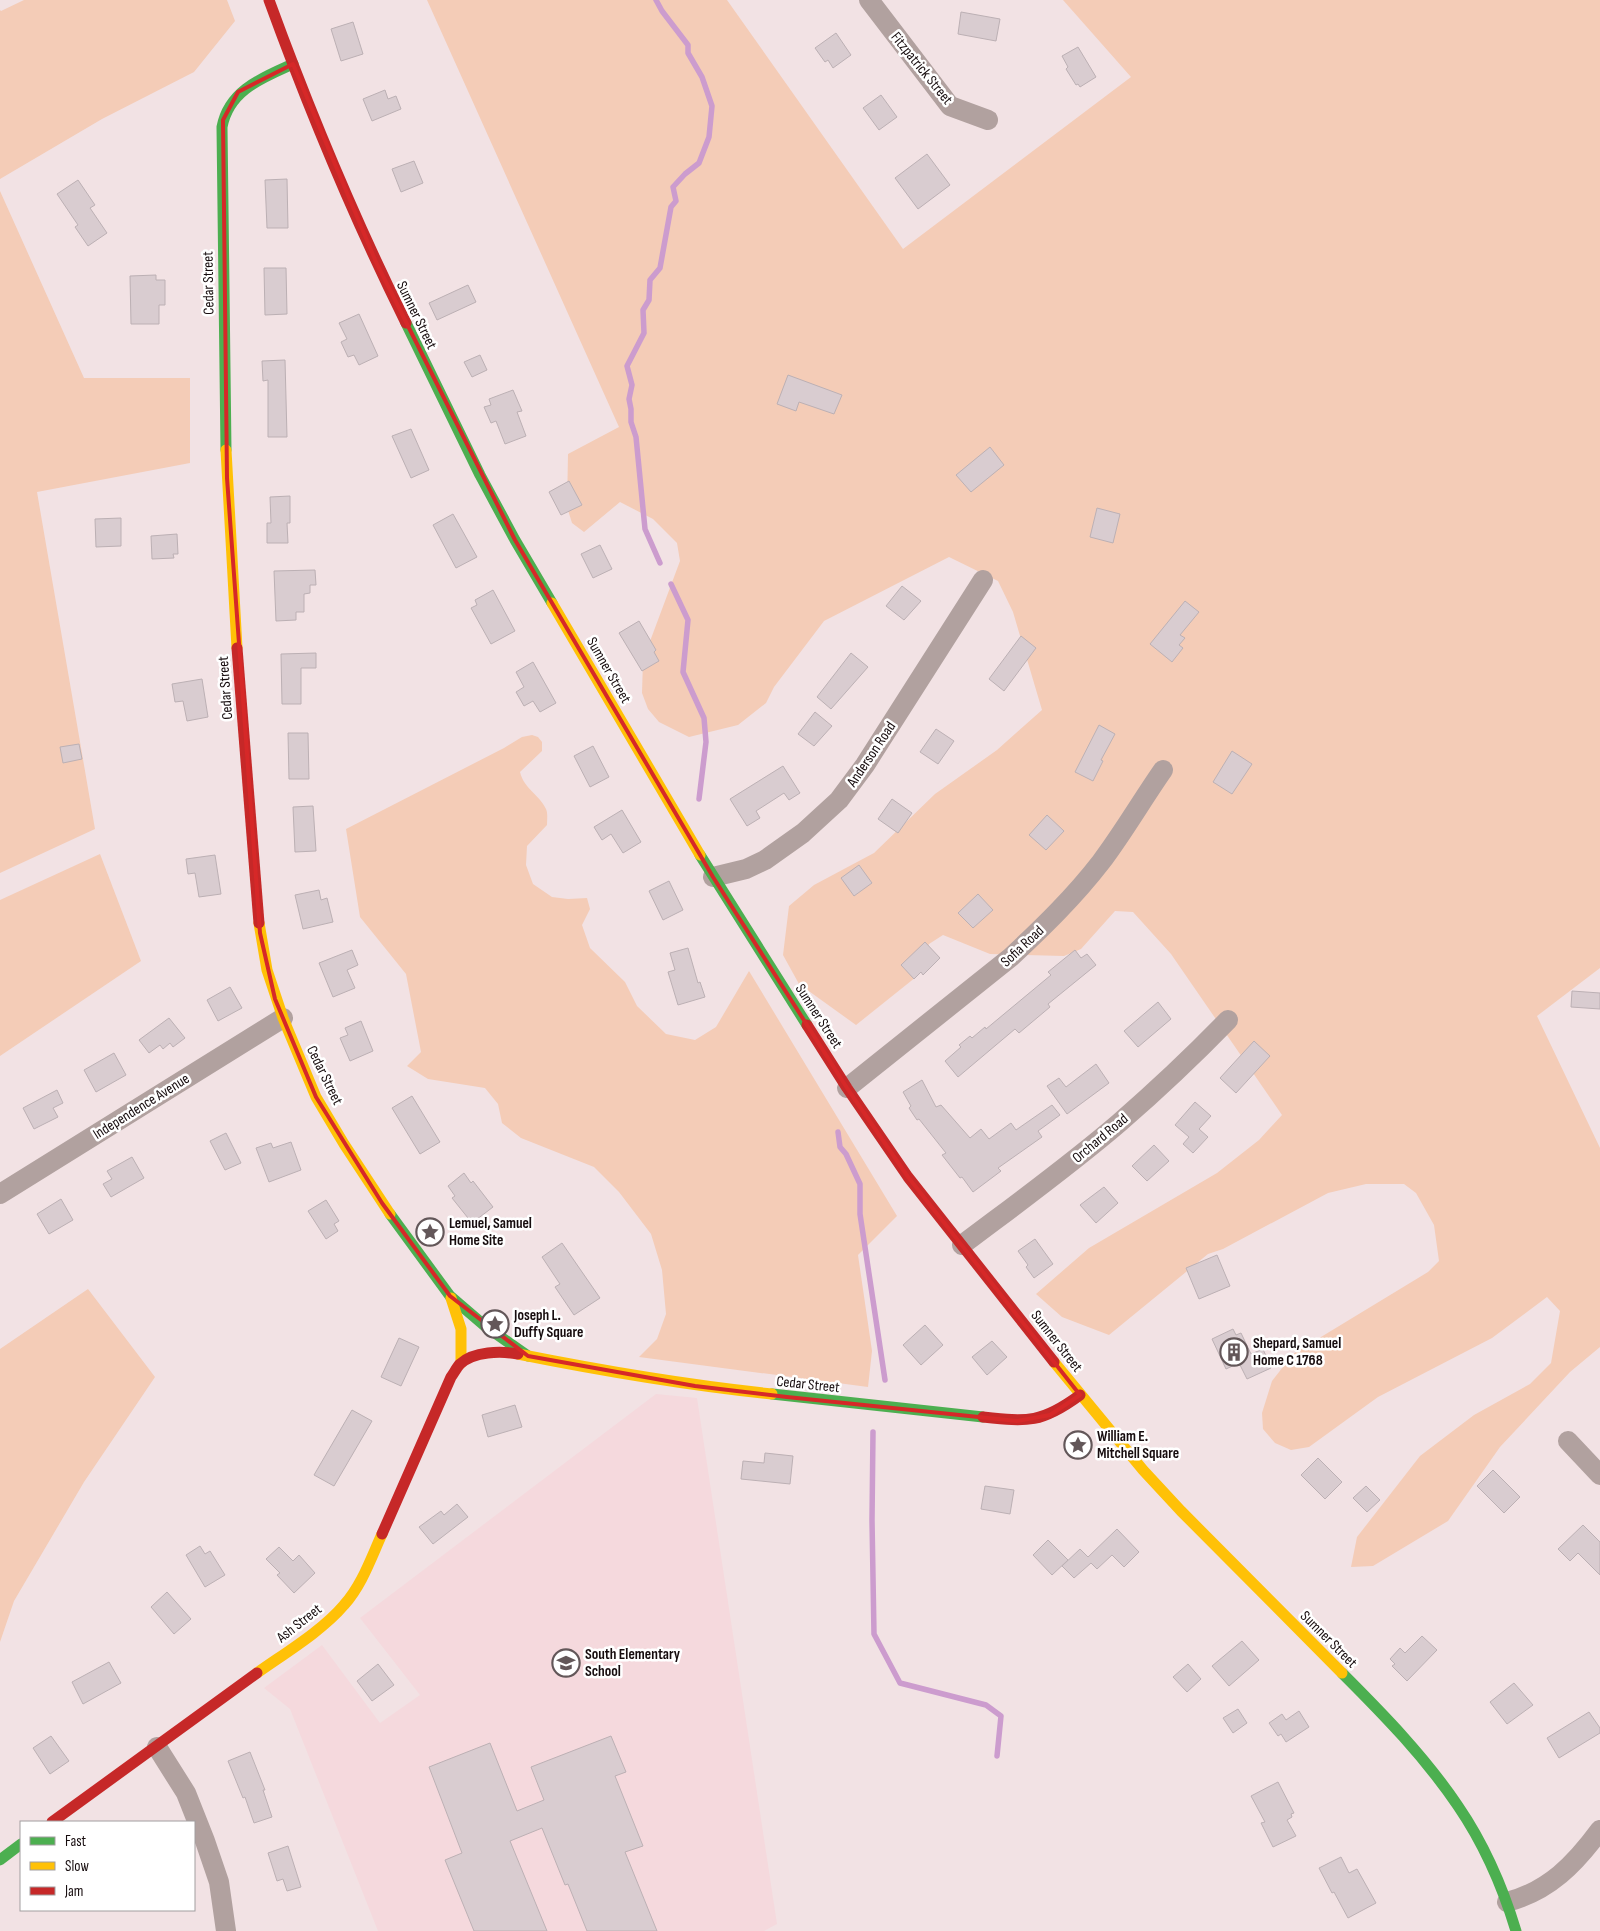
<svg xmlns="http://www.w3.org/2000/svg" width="1600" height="1931" viewBox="0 0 1600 1931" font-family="'Sofia Sans Condensed',sans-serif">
<rect width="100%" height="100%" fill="#f2e2e4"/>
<path fill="#f5d9dd" d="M656,1394L697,1398L777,1924L764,1931H378L290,1709L264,1688L322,1645L380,1723L420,1695L360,1618Z"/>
<g fill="#f4ccb7">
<path d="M24,0H227L235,21L194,72L102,119L0,179V10L1,11Z"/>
<path d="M427,0H727L903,249L1131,77L1063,0H1600V968L1537,1016L1600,1148V1347L1570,1372L1500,1447L1448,1521L1373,1566L1351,1567L1357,1537L1420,1456L1474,1415L1530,1384L1551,1363L1560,1311L1547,1297L1492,1338L1378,1397L1309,1447L1291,1450L1275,1443L1263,1429L1262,1413L1272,1381L1293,1354L1428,1272L1439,1261L1434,1225L1416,1193L1404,1184H1366L1328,1193L1223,1249L1208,1254L1109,1335L1062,1317L1036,1294L1089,1248L1217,1173L1259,1140L1282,1115L1171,954L1133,912L1115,911L1081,949L1064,956L990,954L943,935L929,944L916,977L856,1025L799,984L783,955L789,906L814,885L874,853L935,794L997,750L1042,710L1013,612L998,581L949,557L824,621L774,687L766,703L738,725L689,737L659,722L648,709L642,693L643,660L680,561L677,543L653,519L620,502L584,532L572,523L567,507L568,454L619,427Z"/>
<path d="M0,191L84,378H190V463L37,492L95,829L0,873Z"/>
<path d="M532,735L538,737L542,742V751L520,772C524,789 539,794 546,809C548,813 547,820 547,825L527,846L526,865L533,884L552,897L568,899L587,898L590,909L582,925L590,948L625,982L637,1006L666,1034L695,1040L716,1027L749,971L897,1216L858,1255L872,1351L868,1387L639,1357L657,1339L666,1314L662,1270L651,1234L619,1192L594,1167L521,1138L502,1123L498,1104L485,1088L428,1079L407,1066L421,1052L406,974L360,917L346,829L504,748L522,737Z"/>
<path d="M100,854L141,961L0,1056V900Z"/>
<path d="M88,1289L155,1377L84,1482L14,1601L0,1642V1349Z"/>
</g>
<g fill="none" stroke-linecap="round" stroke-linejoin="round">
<g stroke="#cc9cce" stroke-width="5.5">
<path d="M656,0L662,11L688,45V53L702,77L712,106L709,137L699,163L685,174L673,187L676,201L671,207L660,268L650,280L649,300L643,310L644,333L627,366L632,385L629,399L631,409V422L636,437L645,529L660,563"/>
<path d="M671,584L688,620L683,672L704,718L706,742L699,799"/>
<path d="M838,1132L840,1147L846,1154L860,1184V1214L885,1380"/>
<path d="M873,1432L872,1520L874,1634L900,1683L986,1705L1001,1716L997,1756"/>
</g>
</g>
<g fill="#d9ccd0" stroke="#bcb0b4">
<path d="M961,12L1000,19L996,41L958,34Z"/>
<path d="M353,22L363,54L341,61L331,29Z"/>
<path d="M836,33L851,55L833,68L828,60L825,62L815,48Z"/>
<path d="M1078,47L1096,77L1080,87L1078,84L1076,85L1066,69L1068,67L1062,56Z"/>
<path d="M385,90L388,99L396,96L401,109L372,121L363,99Z"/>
<path d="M881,95L897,117L879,130L863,108Z"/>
<path d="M927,154L950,185L918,209L895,178Z"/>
<path d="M414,161L423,183L401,192L392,169Z"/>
<path d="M287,179L288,228H267L265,180Z"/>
<path d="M78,180L95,205L90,208L107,233L88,246L75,227L78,225L57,194Z"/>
<path d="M264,268H286L287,314L265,315Z"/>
<path d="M156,275V280H165V305H159V324H131L130,276Z"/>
<path d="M468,285L476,302L437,320L429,303Z"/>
<path d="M359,314L378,356L359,365L354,355L348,357L341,342L347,339L339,323Z"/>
<path d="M480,355L487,370L472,377L464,362Z"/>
<path d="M285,360L287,437H268V380L263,381L262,361Z"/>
<path d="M788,375L842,395L834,414L799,402L796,411L777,404Z"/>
<path d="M513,390L522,411L517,412L526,436L505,444L496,421L491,423L484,407L491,405L489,399Z"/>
<path d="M411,429L429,470L411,478L392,436Z"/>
<path d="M990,447L1004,465L971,492L956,475Z"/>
<path d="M569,481L582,505L561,515L549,492Z"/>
<path d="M290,496V523H287L288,543H267V523H271L270,497Z"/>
<path d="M1097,508L1120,514L1113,543L1090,537Z"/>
<path d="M453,514L477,557L456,568L433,525Z"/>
<path d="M121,518V546L96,547L95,519Z"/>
<path d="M177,534L178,554H173L174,558L152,559L151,536Z"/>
<path d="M600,545L612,569L593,578L581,554Z"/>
<path d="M315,570L316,585H310V593L304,594V612H296V620L276,621L274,571Z"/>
<path d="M902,586L921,601L904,620L886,606Z"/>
<path d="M493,590L515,631L491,644L471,608L477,605L475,600Z"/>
<path d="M1185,601L1199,612L1180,635L1185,638L1179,645L1183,648L1172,662L1150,644Z"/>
<path d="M639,621L656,650L654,652L659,661L642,671L619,633Z"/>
<path d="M1021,636L1036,648L1004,691L989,679Z"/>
<path d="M316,653V668H301V704H282L281,654Z"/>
<path d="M851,653L868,667L831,709L817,697Z"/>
<path d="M533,662L556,703L540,712L533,701L524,706L516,692L524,687L516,672Z"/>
<path d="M202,679L208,717L187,721L183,701L175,702L172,684Z"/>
<path d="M815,712L832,726L814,746L798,734Z"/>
<path d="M1099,725L1115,734L1101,760L1103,761L1093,781L1075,772Z"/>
<path d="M936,729L954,741L938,764L920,752Z"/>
<path d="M288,733H308L309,779H289Z"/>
<path d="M79,744L82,759L63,763L60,747Z"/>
<path d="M593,746L609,777L590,787L574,756Z"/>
<path d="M1232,751L1252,764L1232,794L1213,782Z"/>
<path d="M783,766L800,793L789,800L784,793L756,811L760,818L747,826L730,799Z"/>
<path d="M892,799L912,813L898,833L878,819Z"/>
<path d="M313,806L316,851L295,852L293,807Z"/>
<path d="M622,810L641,842L623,853L611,834L602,840L594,827Z"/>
<path d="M1047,815L1064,831L1046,850L1029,835Z"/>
<path d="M215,855L221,894L199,897L195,873L188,874L186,859Z"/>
<path d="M859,865L872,883L854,896L841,878Z"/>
<path d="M669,881L683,910L663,920L649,891Z"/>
<path d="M319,890L321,900L327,898L333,922L303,929L295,895Z"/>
<path d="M978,894L993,910L973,928L958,913Z"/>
<path d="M925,942L940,958L923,975L921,972L914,979L901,965Z"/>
<path d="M688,948L698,983L700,982L705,997L678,1005L668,972L675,970L670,953Z"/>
<path d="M352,950L358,965L347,970L355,988L333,997L319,963Z"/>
<path d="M1075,950L1081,958L1087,954L1096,965L1048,1004L1050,1007L1019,1033L1015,1029L958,1077L945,1061L961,1047L959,1045L970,1036L972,1038L985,1027L986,1029L1051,975L1048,972Z"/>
<path d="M230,987L242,1008L218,1021L207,1000Z"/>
<path d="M1572,991L1600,993V1009L1571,1007Z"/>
<path d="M1158,1002L1171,1019L1138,1047L1124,1031Z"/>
<path d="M169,1018L185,1038L173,1047L170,1043L163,1049L160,1045L149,1053L139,1040Z"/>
<path d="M361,1021L373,1051L350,1061L340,1038L348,1035L345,1028Z"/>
<path d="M1254,1041L1270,1056L1236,1093L1220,1078Z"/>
<path d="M114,1053L126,1075L96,1092L84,1070Z"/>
<path d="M1096,1064L1109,1083L1067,1114L1047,1086L1059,1078L1066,1087Z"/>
<path d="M922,1080L936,1107L941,1105L970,1138L981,1129L989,1139L1011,1123L1016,1130L1052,1105L1060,1115L1038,1131L1042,1137L998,1168L1001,1171L973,1192L962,1177L960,1178L942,1155L946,1153L919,1119L917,1120L909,1108L911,1106L903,1092Z"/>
<path d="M57,1090L63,1103L53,1108L58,1117L34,1129L23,1108Z"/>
<path d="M412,1096L440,1142L420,1154L392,1108Z"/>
<path d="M1195,1102L1211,1116L1199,1129L1208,1137L1193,1153L1183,1144L1189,1137L1175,1125Z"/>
<path d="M226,1133L241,1163L225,1170L210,1141Z"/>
<path d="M291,1142L301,1170L269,1182L256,1148L271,1143L273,1148Z"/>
<path d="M1154,1145L1169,1161L1147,1181L1132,1166Z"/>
<path d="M132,1157L144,1178L111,1197L103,1184L112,1179L107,1171Z"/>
<path d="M464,1173L471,1183L473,1181L493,1207L472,1223L452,1198L455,1196L448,1186Z"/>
<path d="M1104,1187L1118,1203L1096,1223L1080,1205Z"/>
<path d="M61,1199L73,1220L49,1234L37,1214Z"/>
<path d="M326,1200L339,1221L334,1224L338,1231L326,1239L308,1211Z"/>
<path d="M1035,1239L1053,1264L1034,1278L1026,1267L1028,1265L1018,1251Z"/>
<path d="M562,1243L600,1298L574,1315L555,1287L560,1284L542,1257Z"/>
<path d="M1217,1255L1230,1286L1199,1299L1186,1268Z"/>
<path d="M925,1325L943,1345L921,1365L903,1345Z"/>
<path d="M1233,1329L1236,1335L1241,1333L1251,1354L1263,1349L1271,1368L1247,1379L1239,1363L1226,1369L1212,1339Z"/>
<path d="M399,1338L419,1347L401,1386L381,1377Z"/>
<path d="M992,1341L1007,1357L987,1375L972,1357Z"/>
<path d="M515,1405L522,1427L488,1437L482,1415Z"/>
<path d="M352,1410L372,1421L334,1486L314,1475Z"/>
<path d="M765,1453L793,1456L790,1484L741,1479L743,1461L764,1463Z"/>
<path d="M1318,1458L1342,1482L1325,1499L1301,1475Z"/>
<path d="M1493,1470L1520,1497L1504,1513L1477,1486Z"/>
<path d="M985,1486L1014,1490L1010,1514L981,1509Z"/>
<path d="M1366,1486L1380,1500L1367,1512L1353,1498Z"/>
<path d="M457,1504L468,1517L433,1544L419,1527L441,1511L444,1515Z"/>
<path d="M1583,1525L1600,1542V1575L1578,1553L1570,1561L1558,1549Z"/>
<path d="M1117,1529L1139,1552L1124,1567L1112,1555L1097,1569L1091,1563L1074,1578L1062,1566L1080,1549L1088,1557Z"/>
<path d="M1048,1540L1068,1560L1052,1575L1033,1555Z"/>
<path d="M200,1546L205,1554L210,1551L225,1575L205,1587L186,1555Z"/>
<path d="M279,1547L293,1561L299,1555L315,1573L294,1593L277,1575L280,1573L266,1559Z"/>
<path d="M167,1592L191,1619L174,1634L151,1607Z"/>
<path d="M1422,1636L1437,1650L1407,1681L1392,1666L1395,1664L1390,1659L1400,1648L1405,1653Z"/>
<path d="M1242,1641L1259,1660L1229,1686L1212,1666Z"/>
<path d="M109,1662L121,1683L83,1704L72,1682Z"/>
<path d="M378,1664L394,1685L372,1701L357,1681Z"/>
<path d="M1188,1664L1201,1679L1187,1692L1173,1677Z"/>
<path d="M1514,1683L1533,1705L1507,1724L1490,1702Z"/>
<path d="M1238,1709L1247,1723L1233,1733L1223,1718Z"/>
<path d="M1299,1711L1309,1727L1286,1742L1281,1734L1278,1736L1269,1723L1282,1714L1286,1720Z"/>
<path d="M1589,1712L1600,1728V1733L1559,1758L1547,1738Z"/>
<path d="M51,1736L69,1761L50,1774L33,1748Z"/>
<path d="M611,1736L626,1772L615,1776L643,1846L625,1852L657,1931H587L568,1884L565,1885L542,1828L510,1841L547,1931H474L445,1860L462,1853L429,1767L490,1743L517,1811L544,1800L531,1767Z"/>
<path d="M250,1752L265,1790H263L272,1817L254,1823L245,1797L243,1798L228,1761Z"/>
<path d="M1278,1782L1294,1813L1291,1814L1292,1817L1287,1820L1296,1836L1273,1847L1261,1823L1265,1822L1251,1796Z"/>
<path d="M288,1846L301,1887L287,1891L283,1879L277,1881L268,1853Z"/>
<path d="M1341,1857L1349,1873L1357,1869L1376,1903L1348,1918L1334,1892L1332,1893L1319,1868Z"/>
</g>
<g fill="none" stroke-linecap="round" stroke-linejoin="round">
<g stroke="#b1a19f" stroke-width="20">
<path d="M869,0L950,106L988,120"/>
<path d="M713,877L746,869L765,860L803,833L839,800L865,765L983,580"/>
<path d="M847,1088L1011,957C1043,927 1074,897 1101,862C1123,833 1142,800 1163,770"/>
<path d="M0,1194L283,1018"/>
<path d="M962,1245C1015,1205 1069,1166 1119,1123C1157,1090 1193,1056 1228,1020"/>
<path d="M1568,1441L1600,1475"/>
<path d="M157,1747L186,1793L205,1841L219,1882L226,1931"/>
<path d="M1507,1902C1549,1891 1575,1864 1600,1830"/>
</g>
<g stroke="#4caf50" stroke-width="11">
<path d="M406,323L480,475L515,540L552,603"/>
<path d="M226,450L222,127C229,90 262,78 293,64"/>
<path d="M700,855L807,1025"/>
<path d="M390,1214L450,1296L485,1326L528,1356"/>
<path d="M772,1394L983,1417"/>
<path d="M1342,1673C1384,1715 1425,1757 1458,1806C1484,1844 1503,1888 1516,1931"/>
<path d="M0,1860L21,1844"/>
</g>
<g stroke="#ffc107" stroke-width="11">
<path d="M226,450L237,648"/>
<path d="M552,603L700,855"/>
<path d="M259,923L267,970L283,1018L316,1097L344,1144L390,1214"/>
<path d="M451,1298L461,1329V1363"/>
<path d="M518,1354C603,1371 686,1385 772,1394"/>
<path d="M1054,1362L1143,1470L1181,1511L1342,1673"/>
<path d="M257,1673C285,1653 322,1631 344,1605C362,1585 371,1558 382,1534"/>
</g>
<g stroke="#c62828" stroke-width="11">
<path d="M269,0C309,110 354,218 406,323"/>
<path d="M237,648L259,923"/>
<path d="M807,1025L847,1088L908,1177L1054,1362"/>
<path d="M983,1417C1028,1422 1042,1423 1080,1395"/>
<path d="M382,1534L451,1377C454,1373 457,1367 460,1364C474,1351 501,1351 518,1354"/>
<path d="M52,1822L257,1673"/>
</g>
</g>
<path fill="none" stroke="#d62828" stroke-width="4" stroke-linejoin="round" d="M293,64L376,262L515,540L713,877L847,1088L908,1177L1080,1395L1050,1415L1017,1421L787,1397L695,1386L528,1356L450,1296L382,1203L316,1097L275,999L260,933L227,478L223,120L238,92Z"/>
<defs>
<g id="sight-ring" transform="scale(1.4375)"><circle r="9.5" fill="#fff" stroke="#635759" stroke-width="1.5"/><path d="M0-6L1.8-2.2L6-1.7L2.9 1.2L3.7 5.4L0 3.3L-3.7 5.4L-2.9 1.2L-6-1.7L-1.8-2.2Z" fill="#635759"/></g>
<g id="building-ring" transform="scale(1.4375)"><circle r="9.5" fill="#fff" stroke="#635759" stroke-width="1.5"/><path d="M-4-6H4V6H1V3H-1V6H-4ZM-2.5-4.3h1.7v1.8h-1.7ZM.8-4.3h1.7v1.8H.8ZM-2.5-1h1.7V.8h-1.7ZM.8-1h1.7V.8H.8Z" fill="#635759"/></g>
<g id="school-ring" transform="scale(1.4375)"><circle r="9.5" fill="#fff" stroke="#635759" stroke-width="1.5"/><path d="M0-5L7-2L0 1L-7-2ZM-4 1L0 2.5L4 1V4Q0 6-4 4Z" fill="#635759"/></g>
</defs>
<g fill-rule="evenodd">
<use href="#sight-ring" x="430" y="1232"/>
<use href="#sight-ring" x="495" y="1324"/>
<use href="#building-ring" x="1234" y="1352"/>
<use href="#sight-ring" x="1078" y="1445"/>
<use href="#school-ring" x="566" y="1663"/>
</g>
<g text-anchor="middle" stroke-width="5" stroke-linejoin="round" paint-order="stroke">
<g font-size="15" fill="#160c0e" stroke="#fff">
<text transform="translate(922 68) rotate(51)" y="5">Fitzpatrick Street</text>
<text transform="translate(208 283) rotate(-91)" y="5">Cedar Street</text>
<text transform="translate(417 315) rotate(64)" y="5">Sumner Street</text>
<text transform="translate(609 670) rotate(60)" y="5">Sumner Street</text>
<text transform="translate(225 688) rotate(-94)" y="5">Cedar Street</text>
<text transform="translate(871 754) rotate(-56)" y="5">Anderson Road</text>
<text transform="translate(1022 946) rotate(-43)" y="5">Sofia Road</text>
<text transform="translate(819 1016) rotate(57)" y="5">Sumner Street</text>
<text transform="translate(325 1075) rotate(64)" y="5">Cedar Street</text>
<text transform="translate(141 1106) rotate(-32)" y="5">Independence Avenue</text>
<text transform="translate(1100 1138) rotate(-40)" y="5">Orchard Road</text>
<text transform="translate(1057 1341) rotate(52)" y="5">Sumner Street</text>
<text transform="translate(808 1384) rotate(6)" y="5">Cedar Street</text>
<text transform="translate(299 1623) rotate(-38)" y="5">Ash Street</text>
<text transform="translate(1329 1639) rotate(45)" y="5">Sumner Street</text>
</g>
<g font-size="15" font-weight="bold" fill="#160c0e" stroke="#fff" text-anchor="start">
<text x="449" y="1228">Lemuel, Samuel<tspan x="449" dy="17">Home Site</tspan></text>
<text x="514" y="1320">Joseph L.<tspan x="514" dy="17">Duffy Square</tspan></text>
<text x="1253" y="1348">Shepard, Samuel<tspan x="1253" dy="17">Home C 1768</tspan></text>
<text x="1097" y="1441">William E.<tspan x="1097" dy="17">Mitchell Square</tspan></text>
<text x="585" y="1659">South Elementary<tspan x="585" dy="17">School</tspan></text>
</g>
</g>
<rect x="20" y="1821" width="175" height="90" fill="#ffffff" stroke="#a29e9f"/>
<rect x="30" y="1837" width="25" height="8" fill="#4caf50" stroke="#a29e9f"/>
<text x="65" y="1846" font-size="15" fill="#160c0e">Fast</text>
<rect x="30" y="1862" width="25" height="8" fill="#ffc107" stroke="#a29e9f"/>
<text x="65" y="1871" font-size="15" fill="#160c0e">Slow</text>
<rect x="30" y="1887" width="25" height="8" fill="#c62828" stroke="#a29e9f"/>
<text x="65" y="1896" font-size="15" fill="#160c0e">Jam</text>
</svg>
